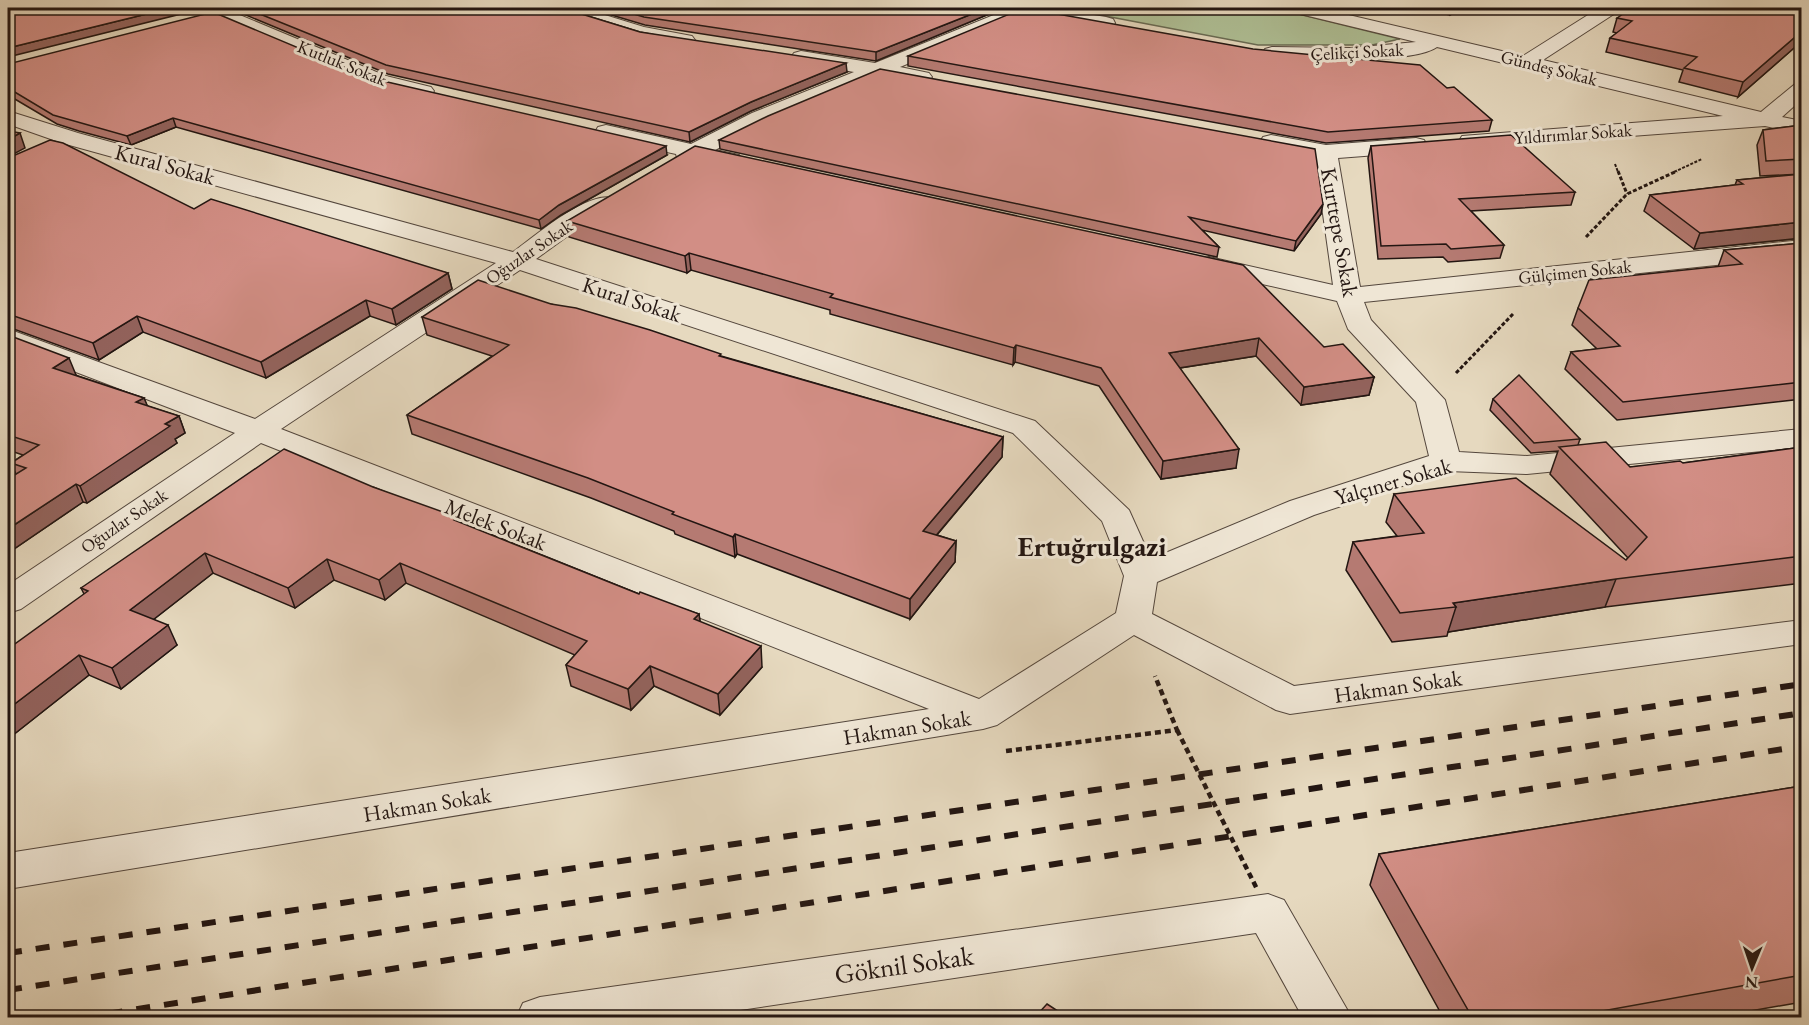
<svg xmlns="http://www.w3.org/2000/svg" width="1809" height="1025" viewBox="0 0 1809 1025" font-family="'EB Garamond',serif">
<rect width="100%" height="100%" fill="#e6d9bf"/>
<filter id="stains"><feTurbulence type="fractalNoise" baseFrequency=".00333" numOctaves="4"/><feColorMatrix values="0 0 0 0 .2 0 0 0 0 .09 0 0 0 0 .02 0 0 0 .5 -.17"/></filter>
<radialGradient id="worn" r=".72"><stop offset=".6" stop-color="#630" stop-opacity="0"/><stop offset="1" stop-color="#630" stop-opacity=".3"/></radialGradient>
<path fill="#afc096" stroke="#696b54" stroke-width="1.5" d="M1063,8H1274L1400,39L1372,45H1258Z"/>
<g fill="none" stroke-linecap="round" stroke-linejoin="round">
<g stroke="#54473d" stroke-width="2">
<g id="minor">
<path d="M199,8H223L386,76L431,87L434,91L431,95L424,97L373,85L202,12Z"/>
<path d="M556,8H582L644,27L692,36L695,40L692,44L685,46L634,36L559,12Z"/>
<path d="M1011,8H1050L1106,17L1113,19L1115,23L1113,27L1106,29L1027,14L900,67L929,73L932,77L929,81L922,83L879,76L768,123L715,150L739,155L742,160L739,165C724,169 711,158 697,159C689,160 686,163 678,161L676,154L598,137L595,132L598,127L606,125L691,144L752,113L854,72L794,61L791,57L794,53L801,51L875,63Z"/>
<path d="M1289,8H1319L1523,56L1599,8H1620L1617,12L1543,60L1761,112L1795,84L1802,82V99L1782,117L1802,121V134L1765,126L1470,148L1462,146L1459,141L1462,136L1723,116L1437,47C1416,63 1293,64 1265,57L1262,53L1265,49L1272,47L1351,48L1416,42L1292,12Z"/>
<path d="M8,111L78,133L513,252C535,236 587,191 613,198L617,203L613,208L580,227L536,259L1035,421L1129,510L1151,559L1290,501L1429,456L1416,402L1348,329L1337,301L1200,270L1196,265L1200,260L1209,257L1333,285L1315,157L1263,147L1260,142L1263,137L1271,135L1326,145L1416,138L1424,140L1427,145L1424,150L1416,152L1338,158L1360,287L1802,240V256L1364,302L1371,320L1445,400L1459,452L1527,456L1802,429V447L1527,474L1448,471L1314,515L1157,582L1152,614L1294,686L1802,620V644L1290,714L1276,710L1134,635L997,725L983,729L8,889V853L929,709L261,443L21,609L8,613V585L235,433L8,346V329L255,419L496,263L62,143L8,124ZM520,270L1013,433L1102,521L1124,576L1116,613L979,699L281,429Z"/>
<path d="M1268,894L1284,900L1352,1018H1303L1256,933L687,1018H516L523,1003L540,997Z"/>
</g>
</g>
<g stroke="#231612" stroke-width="2" stroke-dasharray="3 1.5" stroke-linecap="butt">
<path d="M1615,164L1618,172"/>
<path d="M1674,172L1702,159"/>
</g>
<g stroke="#231612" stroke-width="3" stroke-dasharray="4 2" stroke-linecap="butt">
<path d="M1618,171L1627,194"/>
<path d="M1586,237L1627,194L1677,171"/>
<path d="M1456,373L1513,314"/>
</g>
<path stroke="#231612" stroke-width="4.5" stroke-dasharray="6 4" stroke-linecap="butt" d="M1006,751L1177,730L1155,676"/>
<use href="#minor" fill="#efe6d5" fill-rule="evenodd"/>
<g stroke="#231612" stroke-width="6" stroke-dasharray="14 14" stroke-linecap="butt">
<path d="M8,953L1802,684"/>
<path d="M8,990L1802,713"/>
<path d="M81,1018L1802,746"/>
</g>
<path stroke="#231612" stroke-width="4.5" stroke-dasharray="6 4" stroke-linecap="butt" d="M1177,730L1257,889"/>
</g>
<g fill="#b57a72" stroke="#231612" stroke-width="1.5">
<path d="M239,8H562L640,32L847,72L751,111L690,142L388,74L241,13Z"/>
<path d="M588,8H994V12L876,61L645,25Z"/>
<path d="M1415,8H1464L1450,15Z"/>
<path d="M1802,8V41L1738,97L1679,82L1683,70L1606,52L1610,38L1617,33L1613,32L1617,18Z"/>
<path d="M908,56L1447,88L1492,120L1489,131L1326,143L908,66Z"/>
<path d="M8,64L370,78L667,155L561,215L541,229L176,127L131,145L79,131L57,124L8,95Z"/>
<path d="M1802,125V174L1760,176L1757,145L1763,130Z"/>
<path d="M719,140L1321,214L1294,251L1202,230L1219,247L1217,257L720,149Z"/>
<path d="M1371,146L1575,192L1571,205L1471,211L1504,245L1500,258L1448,262L1443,257L1378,259L1368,158Z"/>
<path d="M8,158L194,209L448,273L452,289L396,325L370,316L266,378L143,332L99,360L8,327Z"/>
<path d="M1802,174V238L1694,249L1644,211L1650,195L1735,185L1737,180Z"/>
<path d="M567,221L1324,347L1374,377L1369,395L1301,405L1256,356L1180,368L1236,468L1161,479L1099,386L1015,362L1013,365L830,314V310L691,270L687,273L569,237Z"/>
<path d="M1802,243V399L1617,420L1565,369L1571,352L1597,349L1572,325L1578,308L1718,267L1724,250Z"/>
<path d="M551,304L721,356L1003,437L1002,457L937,535L956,541L955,562L910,619L737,554L735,557L675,534L674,531L591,498L412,434L407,415L492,356L427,335L422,317Z"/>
<path d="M8,335L76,375H75L144,398L147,406L179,416L185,433L175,439L177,443L87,503L83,502L8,553V479L16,474L11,463L23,455L8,450Z"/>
<path d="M1493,399L1580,439L1578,445L1630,467L1683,463L1802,447V583L1605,607L1448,632L1447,636L1392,642L1346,570L1353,542L1397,536L1386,522L1394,494L1626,560L1628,558L1550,474L1558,451L1531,453L1490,410Z"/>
<path d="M373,487L639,594L699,614L700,622L762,667L720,715L654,686L631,710L571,686L566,665L575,655L406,583L385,600L334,580L295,608L213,573L154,619L177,645L121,689L89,675L8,739L84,594L81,588Z"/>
<path d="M1802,786V1002L1716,1017H1443L1370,885L1379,854Z"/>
</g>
<g fill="#93635d" stroke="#231612" stroke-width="1.5">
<path d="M171,8H198L197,10L8,57V48Z"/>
<path d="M987,8H994V12L876,61V52Z"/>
<path d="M1451,8H1464L1450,15Z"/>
<path d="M1802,31V41L1738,97L1743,82Z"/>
<path d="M846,63L847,72L751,111L690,142L689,132L751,102Z"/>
<path d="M173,118L176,127L131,145L127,136Z"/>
<path d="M20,133L25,148L8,157V140Z"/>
<path d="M666,146L667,155L561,215L541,229L539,220L559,205Z"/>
<path d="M1323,204L1321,214L1294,251L1296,241Z"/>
<path d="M1802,222V238L1694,249L1700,233Z"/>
<path d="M689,253L691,270L687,273L685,256Z"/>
<path d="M448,273L452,289L396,325L392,309Z"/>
<path d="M366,300L370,316L266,378L261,362Z"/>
<path d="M137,316L143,332L99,360L93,343Z"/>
<path d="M1259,338L1256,356L1166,370L1169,353Z"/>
<path d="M1016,345L1015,362L1013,365L1014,348Z"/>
<path d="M69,358L76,375L61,385L53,368Z"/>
<path d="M1374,377L1369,395L1301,405L1304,387Z"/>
<path d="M144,398L151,414L136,402Z"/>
<path d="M179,416L185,433L175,439L177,443L87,503L80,486L165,424Z"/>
<path d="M1003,437L1002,457L923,551V531Z"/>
<path d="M1239,449L1236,468L1161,479L1163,461Z"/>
<path d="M76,484L83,502L8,553V529Z"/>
<path d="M735,534L737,554L735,557L733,537Z"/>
<path d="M956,541L955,562L910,619V599Z"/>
<path d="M205,553L213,573L140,630L130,610Z"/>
<path d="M327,559L334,580L295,608L288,588Z"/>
<path d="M400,563L406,583L385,600L379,580Z"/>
<path d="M1802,575V583H1797Z"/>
<path d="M1616,579L1605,607L1448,632L1456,607L1453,603Z"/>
<path d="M699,614L702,635L694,619Z"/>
<path d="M168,625L177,645L121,689L112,668Z"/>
<path d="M761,646L762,667L720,715L718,694Z"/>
<path d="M79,655L89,675L8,739V709Z"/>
<path d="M650,666L654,686L631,710L628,689Z"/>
</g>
<g fill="#d28e85" stroke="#231612" stroke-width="1.5">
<path d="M8,8H171L8,48Z"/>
<path d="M245,8H562L640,32L846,63L751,102L689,132L386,65Z"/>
<path d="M613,8H987L876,52L644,17Z"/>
<path d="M1024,8L1253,49L1420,65L1447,88L1454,87L1492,120L1328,132L908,56Z"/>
<path d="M1632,8H1802V31L1743,82L1684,68L1697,57L1610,38L1632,21L1617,18Z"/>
<path d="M213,12L370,78L666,146L559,205L539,220L173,118L127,136L53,115L8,88V64Z"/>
<path d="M880,69L1315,149L1323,204L1296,241L1189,217L1219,247L719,140L768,116Z"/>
<path d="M1802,125V159L1766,161L1763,130Z"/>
<path d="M8,131L20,133L8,140Z"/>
<path d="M1511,135L1575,192L1459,199L1504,245L1451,249L1446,244L1381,246L1371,146Z"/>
<path d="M50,140L63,143L194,209L211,199L448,273L392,309L366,300L261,362L137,316L93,343L8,314V158Z"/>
<path d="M695,146L1243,265L1324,347L1343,344L1374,377L1304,387L1259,338L1169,353L1239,449L1163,461L1101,368L1016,345L1014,348L830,297L833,294L689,253L685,256L567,221Z"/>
<path d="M1802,174V222L1700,233L1650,195L1743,184L1737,180Z"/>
<path d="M1802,243V382L1623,402L1571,352L1620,346L1578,308L1589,280L1742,264L1724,250Z"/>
<path d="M478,280L551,304L576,308L650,330L721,354L719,356L1003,437L923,531L956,541L910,599L735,534L733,537L672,514L674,512L588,478L407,415L509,345L422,317Z"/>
<path d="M8,335L69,358L53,368L144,398L136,402L179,416L165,424L170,426L80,486L76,484L8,529V479L26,468L11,463L39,445L8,435Z"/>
<path d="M1519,375L1580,439L1534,443L1493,399Z"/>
<path d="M1606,442L1630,467L1680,461L1683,463L1802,447V556L1616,579L1453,603L1456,607L1400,613L1353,542L1424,533L1394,494L1516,478L1626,560L1647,537L1559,447Z"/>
<path d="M284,449L373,487L457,517L454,520L639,594L640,592L699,614L694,619L761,646L718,694L650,666L628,689L566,665L587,641L400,563L379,580L327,559L288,588L205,553L130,610L168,625L112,668L79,655L8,709V649L88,591L81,588Z"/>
<path d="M1802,786V975L1602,1011L1606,1017H1472L1379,854Z"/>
<path d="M1047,1004L1067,1017H1035Z"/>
</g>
<g text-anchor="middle" stroke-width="6" stroke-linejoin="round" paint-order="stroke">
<g font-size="18" fill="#231612" stroke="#efe6d5">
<text transform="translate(1357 52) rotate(-3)" y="6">Çelikçi Sokak</text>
<text transform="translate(342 63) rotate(22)" y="6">Kutluk Sokak</text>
<text transform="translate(1549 68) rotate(14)" y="6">Gündeş Sokak</text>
<text transform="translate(1573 134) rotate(-4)" y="6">Yıldırımlar Sokak</text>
<text transform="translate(529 252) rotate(-34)" y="6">Oğuzlar Sokak</text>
<text transform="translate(1575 272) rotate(-6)" y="6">Gülçimen Sokak</text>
<text transform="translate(124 521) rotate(-34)" y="6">Oğuzlar Sokak</text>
</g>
<g font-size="22" fill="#231612" stroke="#efe6d5">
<text transform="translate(165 164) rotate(15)" y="8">Kural Sokak</text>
<text transform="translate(1340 232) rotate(80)" y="8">Kurttepe Sokak</text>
<text transform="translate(632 299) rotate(18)" y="8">Kural Sokak</text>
<text transform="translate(1393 481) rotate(-16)" y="8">Yalçıner Sokak</text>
<text transform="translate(496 524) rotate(21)" y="8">Melek Sokak</text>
<text transform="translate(1398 686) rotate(-8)" y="8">Hakman Sokak</text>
<text transform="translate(907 727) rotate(-9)" y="8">Hakman Sokak</text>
<text transform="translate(427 804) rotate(-9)" y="8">Hakman Sokak</text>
</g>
<g font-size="27" fill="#231612" stroke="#efe6d5">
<text transform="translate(904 965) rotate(-8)" y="9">Göknil Sokak</text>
</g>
<g font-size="28" font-weight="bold" fill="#231612" stroke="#efe6d5">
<text x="1092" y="556">Ertuğrulgazi</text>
</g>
</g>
<rect width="1809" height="1025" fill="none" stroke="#e6d9bf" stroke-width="30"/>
<rect x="9" y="9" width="1791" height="1007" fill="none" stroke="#231612" stroke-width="3"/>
<rect x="15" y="15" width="1779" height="995" fill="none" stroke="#231612" stroke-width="1.5"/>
<g transform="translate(1752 968) rotate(182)" stroke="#efe6d5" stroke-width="4.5" paint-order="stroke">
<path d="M0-4.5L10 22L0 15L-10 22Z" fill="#231612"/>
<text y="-9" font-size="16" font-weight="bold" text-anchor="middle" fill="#231612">N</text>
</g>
<rect width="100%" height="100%" filter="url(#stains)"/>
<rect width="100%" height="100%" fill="url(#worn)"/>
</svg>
